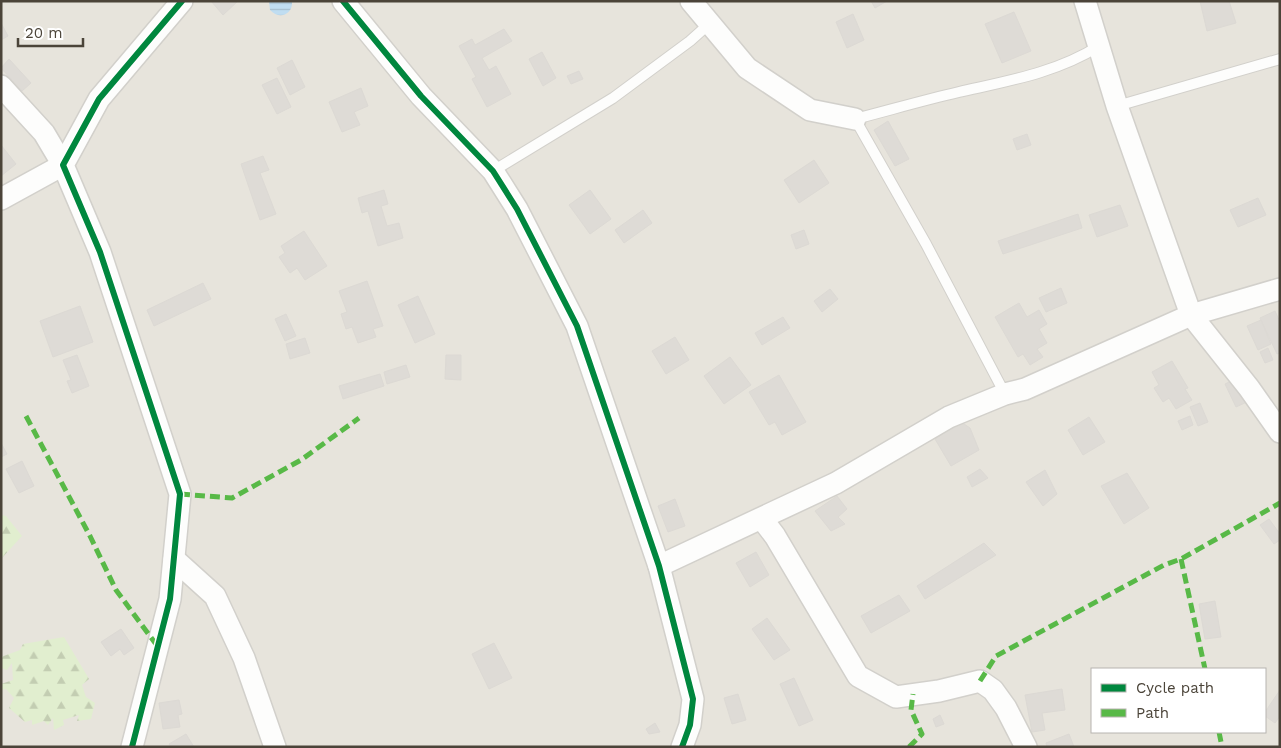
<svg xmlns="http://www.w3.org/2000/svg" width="1281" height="748" viewBox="0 0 1281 748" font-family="'Work Sans',sans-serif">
<defs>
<pattern id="forest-firs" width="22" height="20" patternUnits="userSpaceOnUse" patternTransform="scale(1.25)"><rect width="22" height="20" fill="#e1eecf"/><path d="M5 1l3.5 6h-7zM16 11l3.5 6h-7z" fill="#c3cdb2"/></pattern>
<pattern id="water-rules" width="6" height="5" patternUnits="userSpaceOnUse" patternTransform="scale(1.25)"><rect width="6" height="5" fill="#c0ddf1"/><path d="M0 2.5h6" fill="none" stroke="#a6bfcf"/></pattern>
</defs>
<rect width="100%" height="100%" fill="#f4f2ee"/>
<path fill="#e7e4dc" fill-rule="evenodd" d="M1,1H1280V747H1ZM1092,669H1265V732H1092Z"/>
<g fill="url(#forest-firs)">
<path d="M1,515L6,516L22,536L1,559Z"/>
<path d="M64,637L89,679L82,685L86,697L95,703L91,719L77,721L79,715L63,720L64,725L54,730L53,718L48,725L44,721L32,725V720L25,722L9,708L14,698L6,689L1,690V684L13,680L12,663L7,670L1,668V657L20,650L23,644Z"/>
</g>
<path fill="url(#water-rules)" d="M269,1H292C293,15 279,20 270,10Z"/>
<g fill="#dedbd6" stroke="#dcd9d4">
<path d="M211,1H238L223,15Z"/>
<path d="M871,1H887L875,8Z"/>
<path d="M1200,1H1229L1236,23L1207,31Z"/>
<path d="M1014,12L1031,51L1002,63L985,24Z"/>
<path d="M853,14L864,40L847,48L836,22Z"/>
<path d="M1,23L8,36L1,40Z"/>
<path d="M504,29L512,41L482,58L489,70L496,66L511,94L487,107L472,79L476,77L459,46L472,39L475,45Z"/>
<path d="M542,52L556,78L543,86L529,59Z"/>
<path d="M9,59L31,83L22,91L1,68Z"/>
<path d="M292,60L305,87L290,95L277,68Z"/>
<path d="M579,71L583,79L571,84L567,76Z"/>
<path d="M277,78L291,107L277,114L262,85Z"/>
<path d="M361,88L368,106L354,112L360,125L342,132L329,102Z"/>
<path d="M888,121L909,159L895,166L874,130Z"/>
<path d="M1027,134L1031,145L1017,150L1013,139Z"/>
<path d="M1,145L16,164L1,176Z"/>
<path d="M263,156L269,170L260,173L276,214L260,220L241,164Z"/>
<path d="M814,160L829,183L799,203L784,180Z"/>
<path d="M384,190L388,204L381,206L387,226L399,223L403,238L378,246L368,211L362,213L358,198Z"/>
<path d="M590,190L611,219L590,234L569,205Z"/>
<path d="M1258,198L1266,215L1238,227L1230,210Z"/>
<path d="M1120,205L1128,226L1097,237L1089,215Z"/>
<path d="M643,210L652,223L624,243L615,230Z"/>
<path d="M1078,214L1082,228L1003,254L998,241Z"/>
<path d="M804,230L809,244L796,249L791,235Z"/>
<path d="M304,231L327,266L305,280L297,268L290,273L279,257L285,253L281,246Z"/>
<path d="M367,281L383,326L373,329L376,337L358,343L352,327L346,329L341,314L347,312L339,291Z"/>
<path d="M203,283L211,299L154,326L147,310Z"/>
<path d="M1061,288L1067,303L1046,312L1039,298Z"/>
<path d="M830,289L838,299L822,312L814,301Z"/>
<path d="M418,296L435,334L415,343L398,305Z"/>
<path d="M1019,303L1027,317L1039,310L1047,324L1039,329L1047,343L1037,349L1043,357L1030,365L1023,354L1018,357L995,317Z"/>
<path d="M80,306L93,342L53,357L40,321Z"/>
<path d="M1275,311L1280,322V353L1277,354L1260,318Z"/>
<path d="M286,314L296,336L285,341L275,319Z"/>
<path d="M783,317L790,328L762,345L755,333Z"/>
<path d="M1261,320L1271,344L1258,350L1247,326Z"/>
<path d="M675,337L689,360L666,374L652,351Z"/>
<path d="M305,338L310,353L290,359L286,344Z"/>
<path d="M1268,348L1273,360L1265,363L1260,352Z"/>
<path d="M77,355L89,386L72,393L67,381L71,380L63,360Z"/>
<path d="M446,355H461V380L445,379Z"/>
<path d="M730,357L751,385L724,404L704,376Z"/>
<path d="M1172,361L1188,388L1185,389L1192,400L1176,409L1169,398L1163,402L1154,388L1159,385L1152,372Z"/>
<path d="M406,365L410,377L387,384L384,372Z"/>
<path d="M380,374L384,386L343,399L339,386Z"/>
<path d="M779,375L806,422L782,435L775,422L769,425L749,392Z"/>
<path d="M1237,378L1249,401L1236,407L1225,384Z"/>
<path d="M1200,403L1208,422L1198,426L1190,407Z"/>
<path d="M1190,416L1193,425L1182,430L1178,421Z"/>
<path d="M1089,417L1105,442L1083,455L1068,430Z"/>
<path d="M961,422L970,428L979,450L951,466L935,439Z"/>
<path d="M1,443L7,454L1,457Z"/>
<path d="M22,461L34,486L19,493L6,469Z"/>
<path d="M980,469L988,478L972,487L967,477Z"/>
<path d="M1045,470L1057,494L1043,506L1026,482Z"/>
<path d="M1127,473L1149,508L1124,524L1101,486Z"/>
<path d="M837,496L847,509L838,517L845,524L831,531L815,511Z"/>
<path d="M675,499L685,526L668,532L658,506Z"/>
<path d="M1269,519L1280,534V540L1274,544L1260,525Z"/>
<path d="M984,543L996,555L925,599L917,586Z"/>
<path d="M756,552L769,575L750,587L736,563Z"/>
<path d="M899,595L910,611L871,633L861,616Z"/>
<path d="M1215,601L1221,637L1205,639L1199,604Z"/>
<path d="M767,618L790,650L774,660L752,629Z"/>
<path d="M121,629L134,648L124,655L120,649L111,656L101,642Z"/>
<path d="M494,643L512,678L489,689L472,654Z"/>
<path d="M794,678L813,720L799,726L780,684Z"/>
<path d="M1062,689L1065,710L1042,713L1045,730L1032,732L1025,695Z"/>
<path d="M1280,690V716L1275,723L1265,716V712Z"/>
<path d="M738,694L746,720L732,724L724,698Z"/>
<path d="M179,700L182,714L178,715L180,727L163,729L159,703Z"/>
<path d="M940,715L944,724L936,727L933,719Z"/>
<path d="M655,723L660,732L649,734L646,729Z"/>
<path d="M186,734L194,747H171L169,744Z"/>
<path d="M1069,734L1074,747H1047L1046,743Z"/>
</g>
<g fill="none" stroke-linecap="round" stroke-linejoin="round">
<g stroke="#d2d0cb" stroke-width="12">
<g id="service">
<path d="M1117,106L1280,59"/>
<path d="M493,171L613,98L690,41L709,24"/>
<path d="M1005,394L926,244L855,119C890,110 924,100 959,92C1007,81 1056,73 1099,46"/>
</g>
</g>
<g stroke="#d2d0cb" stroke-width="24">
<g id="minor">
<path d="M343,1L421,96L493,171L517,209L577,326L659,566L693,699L690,725L682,747"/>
<path d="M691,1L747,68L810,110L855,119"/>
<path d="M1085,1L1117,106L1191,315L1249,388L1280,432"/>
<path d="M1,86L44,133L63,165L1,199"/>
<path d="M762,519L775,536L858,676L896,697L939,691L980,681L993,690L1006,708L1026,747"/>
<path d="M174,559L215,596L244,658L275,747"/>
<path d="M659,566L836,483L949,417L1005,394L1025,389L1191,315L1280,289"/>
<path d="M132,747L170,599L180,494L100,252L63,165L99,99L182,1"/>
</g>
</g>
<use href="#service" stroke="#fdfdfc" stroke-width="10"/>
<use href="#minor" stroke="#fdfdfc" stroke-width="21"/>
<g stroke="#58b947" stroke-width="5" stroke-dasharray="10 5" stroke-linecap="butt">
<path d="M26,416L90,536L116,590L158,647"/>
<path d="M180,494L232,498L301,460L359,418"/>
<path d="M1181,559L1205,669"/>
<path d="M980,681L996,656L1164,565L1181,559L1280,503"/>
<path d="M1219,732L1222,747"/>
<path d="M909,747L922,734L911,710L913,694"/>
</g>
<g stroke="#fff" stroke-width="9">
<g id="cycleway">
<path d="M343,1L421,96L493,171L517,209L577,326L659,566L693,699L690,725L682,747"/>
<path d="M132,747L170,599L180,494L100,252L63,165L99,99L182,1"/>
</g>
</g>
<use href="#cycleway" stroke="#00873e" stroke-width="6"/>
</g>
<rect width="1281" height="748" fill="none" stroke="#4b4439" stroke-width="5"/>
<rect x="1091" y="668" width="175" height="65" fill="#ffffff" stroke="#b7b4b0"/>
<rect x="1101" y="684" width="25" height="8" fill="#00873e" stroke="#b7b4b0"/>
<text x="1136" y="693" font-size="15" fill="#4b4439">Cycle path</text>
<rect x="1101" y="709" width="25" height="8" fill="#58b947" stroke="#b7b4b0"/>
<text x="1136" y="718" font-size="15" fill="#4b4439">Path</text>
<path d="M18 38v8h65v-8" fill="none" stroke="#4b4439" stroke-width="2.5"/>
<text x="25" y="38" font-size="15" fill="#4b4439" stroke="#ffffff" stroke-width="4" paint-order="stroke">20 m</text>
</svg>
